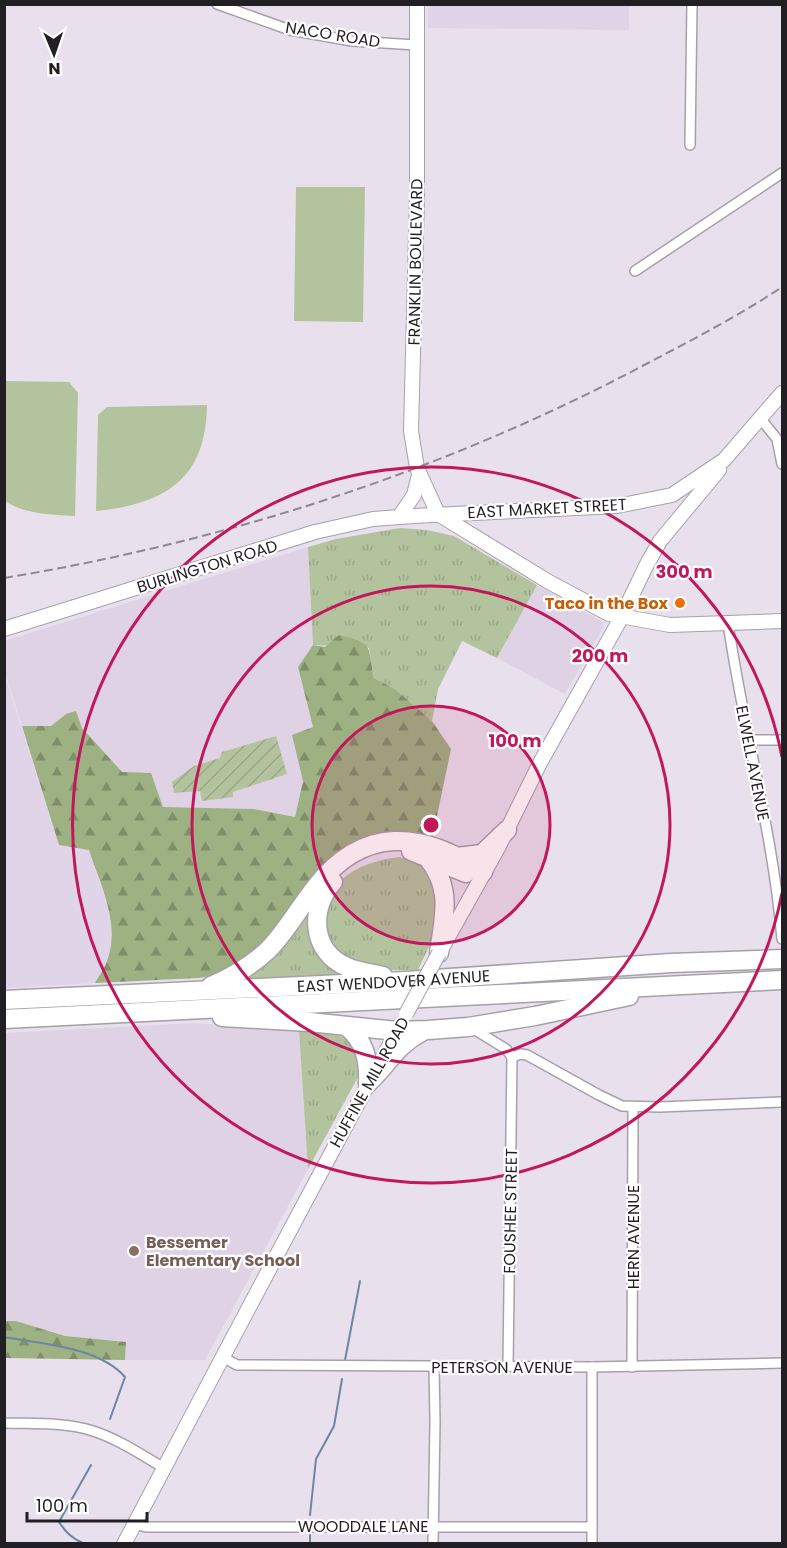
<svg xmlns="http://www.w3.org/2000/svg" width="787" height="1548" viewBox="0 0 787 1548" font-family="Poppins,sans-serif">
<defs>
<pattern id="grass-tufts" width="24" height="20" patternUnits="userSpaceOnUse" patternTransform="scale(1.5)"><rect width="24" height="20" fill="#b3c39e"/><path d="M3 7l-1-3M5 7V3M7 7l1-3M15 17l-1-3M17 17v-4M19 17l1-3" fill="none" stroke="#9aa788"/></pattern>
<pattern id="forest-firs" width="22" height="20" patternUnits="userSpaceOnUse" patternTransform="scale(1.5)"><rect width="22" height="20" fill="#9db182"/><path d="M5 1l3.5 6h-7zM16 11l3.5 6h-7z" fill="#808f6a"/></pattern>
<pattern id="garden-furrows" width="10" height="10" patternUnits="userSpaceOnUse" patternTransform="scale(1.5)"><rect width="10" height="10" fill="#b3c39e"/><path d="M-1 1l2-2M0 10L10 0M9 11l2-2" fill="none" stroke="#9aa788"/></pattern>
</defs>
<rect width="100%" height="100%" fill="#e8e0ec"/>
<g fill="#ded2e4">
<path d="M308,547L313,645L298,667L313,728L292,735L303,781L295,817L254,809L163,807L151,773H122L82,728L66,714L51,726H22L5,673L4,641Z"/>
<path d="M537,585L603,622V628L565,694L497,658Z"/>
<path d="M194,1023L299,1030L308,1169L205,1360H125L126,1342L65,1336L16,1321H5V1033Z"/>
</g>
<g fill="#e0d4e9">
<path d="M428,5H629V30L428,28Z"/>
<path d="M4,673L59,845L89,850L109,909L112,939L108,960L95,983L5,988Z"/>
</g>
<g fill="url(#grass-tufts)">
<path d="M400,528L427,530L454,536L537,585L497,658L462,641L438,689L432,721L395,689L374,678L369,648L313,645L308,547L336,539Z"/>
<path d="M399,857L423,863L439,888L432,940L418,970H387L345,958L322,933C324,922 324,909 328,899C339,871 373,860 399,857Z"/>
<path d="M315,896L311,912L342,970V975L308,979L235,983Z"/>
<path d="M299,1030C324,1033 351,1029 358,1058C359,1065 360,1070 358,1077L308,1169Z"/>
</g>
<g fill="url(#forest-firs)">
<path d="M339,635C374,643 368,646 374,678L395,689L432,721L451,749L432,840L361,842L258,951L222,974L199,978L95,983C99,975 106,967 108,958C120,922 100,884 89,850L59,845L22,726H51L66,714L76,711L82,728L122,772L151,773L163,807L254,809L295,817L303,781L292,735L313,727L298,667L313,645L325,647Z"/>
<path d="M5,1321H16L65,1336L126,1342L125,1360L5,1358Z"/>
</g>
<path fill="url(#garden-furrows)" d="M276,736L287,774L233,792V797L202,801L200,791L174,793L172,782L194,766L220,758L222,752Z"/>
<g fill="#b3c39e">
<path d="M296,187H365L363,322L294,321Z"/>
<path d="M5,381L69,382L78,393L75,516C52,515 24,514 5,501Z"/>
<path d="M207,405C206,479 165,504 96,511L98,415L107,407Z"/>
</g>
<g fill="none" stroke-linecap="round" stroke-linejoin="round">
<g stroke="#6c87a1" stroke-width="2">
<path d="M4,1337C42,1344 99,1347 125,1377L110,1419"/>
<path d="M345,1360L360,1281"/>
<path d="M310,1515L316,1459L334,1426L342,1379"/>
<path d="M310,1533V1544"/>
<path d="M85,1544C73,1539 66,1533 59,1522L91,1465"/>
</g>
<g stroke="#a7a0ab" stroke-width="12">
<g id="street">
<path d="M217,4L290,30L352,41L416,45"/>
<path d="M690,145L692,4"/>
<path d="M635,271L782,173"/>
<path d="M760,418L777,439L782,464"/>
<path d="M728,623C743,728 773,832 782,939"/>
<path d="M748,740H782"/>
<path d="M472,1028L506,1049L512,1057L521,1054L527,1055L599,1095L622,1106L660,1107L782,1102"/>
<path d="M224,1358L237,1365L592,1367L782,1363"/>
<path d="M508,1366L512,1057"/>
<path d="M632,1367L633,1107"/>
<path d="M4,1423C34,1424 65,1422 93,1431C118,1439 142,1455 164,1468"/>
<path d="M134,1524L146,1527H592"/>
<path d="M433,1544L435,1422L434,1367"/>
<path d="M592,1544V1367"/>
</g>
</g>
<g stroke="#a7a0ab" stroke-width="16">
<g id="secondary">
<path d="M417,4V196L411,431L417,468L438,514"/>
<path d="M438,514L549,582L609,614L670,625L782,621"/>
<path d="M399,517L414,495L419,475"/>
<path d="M4,629L315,532L373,519L413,516L617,506L672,495L724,460L782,393"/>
<path d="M442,948L499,846L540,763L621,618L646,566L660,541L719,470"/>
<path d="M124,1544C216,1370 307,1196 401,1024"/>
</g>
</g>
<g stroke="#a7a0ab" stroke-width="21">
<g id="highway">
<path d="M411,851L466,873"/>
<path d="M427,857C453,889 444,915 439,953"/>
<path d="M457,857L482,854L507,830"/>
<path d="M333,882C309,908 311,952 347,967C358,972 372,973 383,976"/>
<path d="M211,986C232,977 251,966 268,950C286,932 299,908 315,888C363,825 422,831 483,872"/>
<path id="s1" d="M4,1000L405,981L671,963L782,959"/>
<path d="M222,1017L309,1022L397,1031L428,1030L468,1027L535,1016L629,996"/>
<path d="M4,1019L782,980"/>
<path d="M346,1026C365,1041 369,1060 368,1083"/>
<path d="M368,1083C390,1062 395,1046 423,1031"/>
</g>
</g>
<use href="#street" stroke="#fff" stroke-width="9"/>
<use href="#secondary" stroke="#fff" stroke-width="14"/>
<use href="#highway" stroke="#fff" stroke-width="18"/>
<path stroke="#8e8891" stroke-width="2" stroke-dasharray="9 4.5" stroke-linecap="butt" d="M4,578C229,541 447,470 648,363C694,339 740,315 782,287"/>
<g stroke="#a7a0ab" stroke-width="16" stroke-linecap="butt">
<path id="secondary-bridge" d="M406,1014L439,953"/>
</g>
<use href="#secondary-bridge" stroke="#fff" stroke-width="14"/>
</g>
<circle cx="431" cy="825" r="119" fill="#c2185b" fill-opacity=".12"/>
<g fill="none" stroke="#c2185b" stroke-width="3">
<circle cx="431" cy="825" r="119"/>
<circle cx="431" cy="825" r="239"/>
<path d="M782 893A358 358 0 1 1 782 757"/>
</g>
<circle fill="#e8710a" stroke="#fff" stroke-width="2" cx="680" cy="603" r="6"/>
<circle fill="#8d6e63" stroke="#fff" stroke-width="2" cx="134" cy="1251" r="6"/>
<g text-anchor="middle" stroke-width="4.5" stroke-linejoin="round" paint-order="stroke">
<g font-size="16" fill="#221f24" stroke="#fff">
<text transform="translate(333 34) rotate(9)" y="6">NACO ROAD</text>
<text transform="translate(415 262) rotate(-89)" y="6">FRANKLIN BOULEVARD</text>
<text transform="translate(547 508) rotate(-3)" y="6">EAST MARKET STREET</text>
<text transform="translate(207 566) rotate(-17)" y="6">BURLINGTON ROAD</text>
<text transform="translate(753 763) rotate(79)" y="6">ELWELL AVENUE</text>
<text dy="6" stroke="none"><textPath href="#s1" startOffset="390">EAST WENDOVER AVENUE</textPath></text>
<text transform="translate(369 1082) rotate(-61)" y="6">HUFFINE MILL ROAD</text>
<text transform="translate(510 1211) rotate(-89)" y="6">FOUSHEE STREET</text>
<text transform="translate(633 1237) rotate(-90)" y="6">HERN AVENUE</text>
<text x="502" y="1373">PETERSON AVENUE</text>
<text x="363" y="1532">WOODDALE LANE</text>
</g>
<g font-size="16" font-weight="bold" fill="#c56008" stroke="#fff" text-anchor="end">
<text x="668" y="609">Taco in the Box</text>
</g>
<g font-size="16" font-weight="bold" fill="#785e54" stroke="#fff" text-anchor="start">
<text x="146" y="1248">Bessemer<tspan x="146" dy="18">Elementary School</tspan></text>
</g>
</g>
<circle cx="431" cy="825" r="9" fill="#c2185b" stroke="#fff" stroke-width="3"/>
<g font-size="18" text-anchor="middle" font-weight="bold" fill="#c2185b" stroke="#fff" stroke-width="4.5" stroke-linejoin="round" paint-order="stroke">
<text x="684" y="578">300 m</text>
<text x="600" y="662">200 m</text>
<text x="515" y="747">100 m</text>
</g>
<rect width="787" height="1548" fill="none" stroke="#221f24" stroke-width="12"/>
<g transform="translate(54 54) rotate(178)" stroke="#ffffff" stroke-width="4.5" paint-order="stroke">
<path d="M0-4.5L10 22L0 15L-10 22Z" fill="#221f24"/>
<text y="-9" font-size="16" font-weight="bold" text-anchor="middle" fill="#221f24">N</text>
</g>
<path d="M27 1512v9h120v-9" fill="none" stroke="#221f24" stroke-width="3"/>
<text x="36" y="1512" font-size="18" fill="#221f24" stroke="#ffffff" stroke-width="4.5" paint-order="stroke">100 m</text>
</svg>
